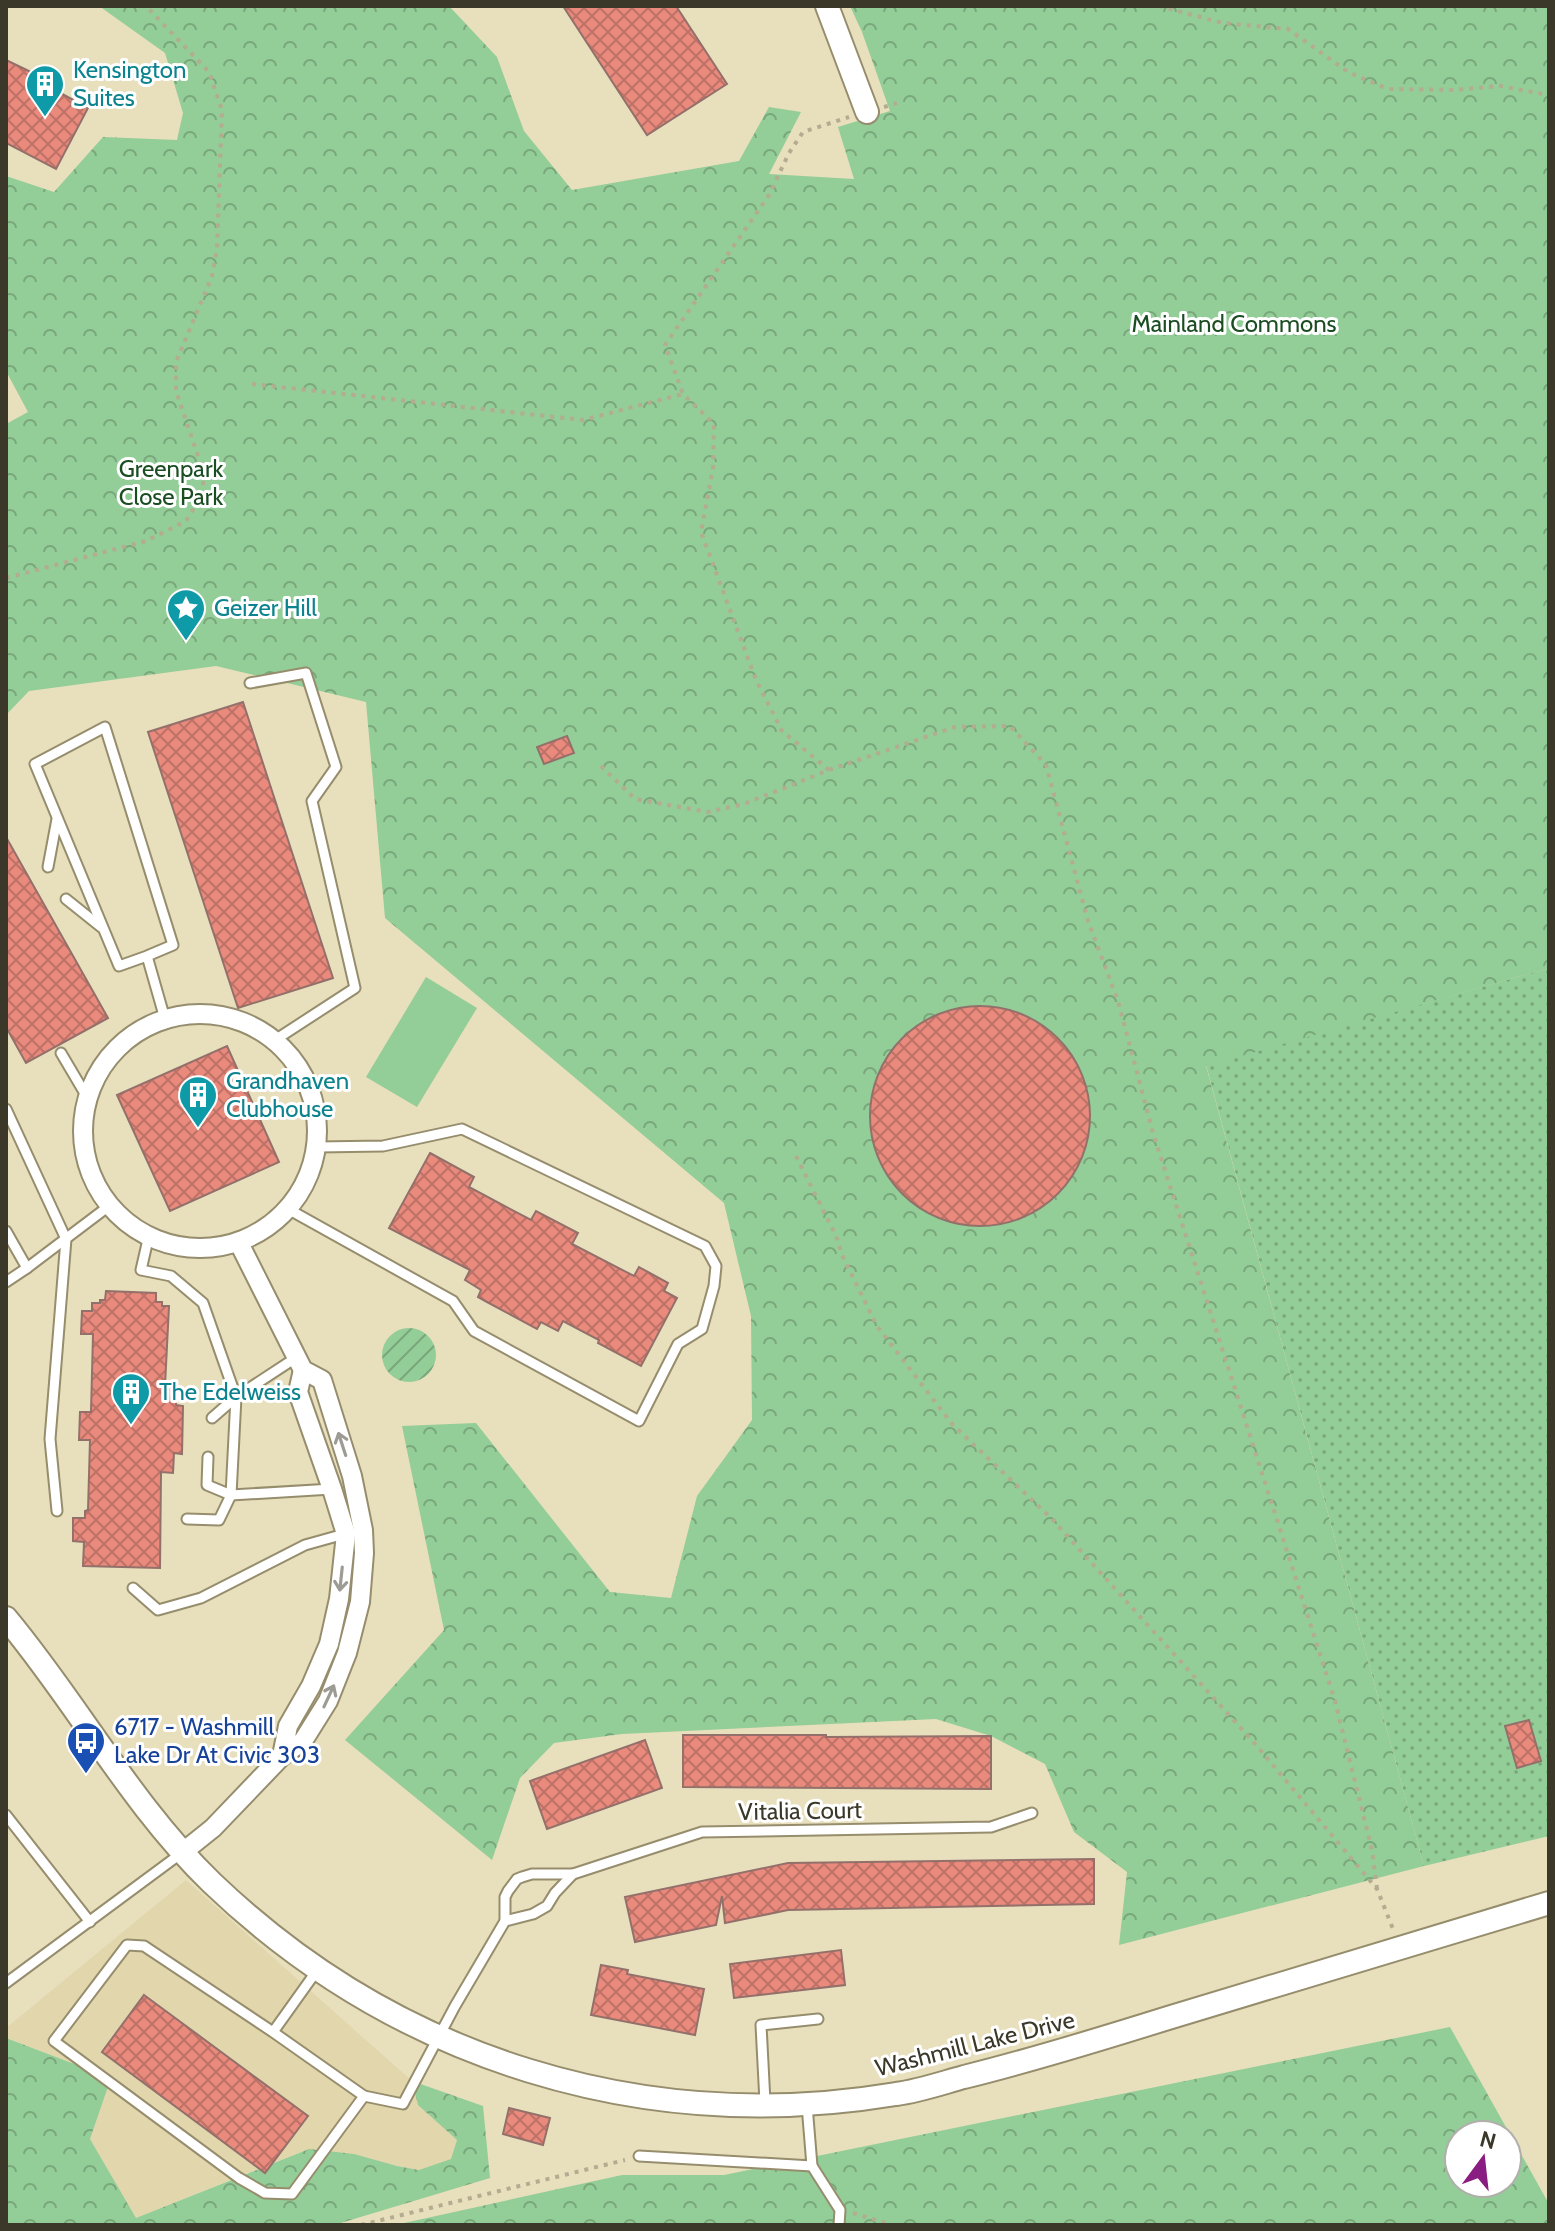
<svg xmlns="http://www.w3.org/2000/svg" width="1555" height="2231" viewBox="0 0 1555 2231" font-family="Cabin,sans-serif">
<defs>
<pattern id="grass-dots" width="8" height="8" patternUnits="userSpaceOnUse" patternTransform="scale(2)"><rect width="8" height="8" fill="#93cd97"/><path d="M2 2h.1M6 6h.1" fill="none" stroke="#79a77b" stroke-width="1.8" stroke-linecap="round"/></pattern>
<pattern id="forest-crowns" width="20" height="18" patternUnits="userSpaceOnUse" patternTransform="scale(2)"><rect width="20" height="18" fill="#93cd97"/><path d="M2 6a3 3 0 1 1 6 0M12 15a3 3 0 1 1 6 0" fill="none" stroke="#79a77b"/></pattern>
<pattern id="garden-furrows" width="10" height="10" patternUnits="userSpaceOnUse" patternTransform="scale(2)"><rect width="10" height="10" fill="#93cd97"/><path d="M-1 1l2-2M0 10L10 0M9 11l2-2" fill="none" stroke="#79a77b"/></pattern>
<pattern id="building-cross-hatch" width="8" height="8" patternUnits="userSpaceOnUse" patternTransform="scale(2)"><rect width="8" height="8" fill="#e98a7d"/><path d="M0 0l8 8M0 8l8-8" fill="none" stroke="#be7267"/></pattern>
</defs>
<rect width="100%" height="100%" fill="#e8dfbd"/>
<path fill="#e2d6ad" d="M186,1880L412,2081L418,2105L457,2140L452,2159L420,2170L308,2149L136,2218L90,2139L111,2078L6,2038V2028Z"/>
<path fill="url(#grass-dots)" d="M1549,968V1836L1424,1866L1206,1065Z"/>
<g fill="url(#forest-crowns)" fill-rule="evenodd">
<path d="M99,6H449L497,57L524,131L572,190L739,161L769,107L801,112L769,174L854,179L838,127L890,111L862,32L850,6H1549V968L1206,1066L1424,1866L1119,1945L1127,1872L1074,1832L1045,1764L991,1736L936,1719L622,1734L554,1743L520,1778L492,1860L345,1740L444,1630L402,1426L476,1423L610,1592L671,1598L697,1496L752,1420L751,1316L724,1203L385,918L366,702L216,666L29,691L6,715V424L28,412L6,371V176L54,192L103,137L177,140L183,113L165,53Z"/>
<path d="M1450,2027L1549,2204V2225H395L622,2175H724ZM1459,2135H1507V2183H1459Z"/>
<path d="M6,2038L111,2078L90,2139L136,2218L309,2149L354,2154L397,2166L419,2170L451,2159L457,2140L418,2105L412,2081L483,2106L490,2178L334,2225H6Z"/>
</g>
<circle fill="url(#garden-furrows)" cx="409" cy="1355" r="27"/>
<path fill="#93cd97" d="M426,977L477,1008L417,1107L366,1077Z"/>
<g fill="url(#building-cross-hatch)" stroke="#93706a" stroke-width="2">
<path d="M563,6H676L727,84L647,135Z"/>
<path d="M6,60L33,73L31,77L88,108L56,169L6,143Z"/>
<path d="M243,702L333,978L238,1008L148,732Z"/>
<path d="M567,736L574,753L544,764L537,747Z"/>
<path d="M6,837L108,1018L26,1063L6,1027Z"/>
<circle cx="980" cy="1116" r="110"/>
<path d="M227,1046L279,1162L170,1211L117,1095Z"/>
<path d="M430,1153L474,1177L469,1187L531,1220L536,1211L578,1233L572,1244L634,1276L639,1267L668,1283L664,1291L677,1298L641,1366L598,1343L599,1340L563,1321L558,1331L541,1322L537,1329L487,1302L478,1297L481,1290L465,1280L470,1270L389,1228Z"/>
<path d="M106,1291L156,1293V1302H162V1306H169L165,1386H176V1405L183,1406L182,1454L174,1453L173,1473L161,1472L160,1568L83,1566L84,1542L73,1541V1518H85V1511L88,1510L90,1440H79L80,1412H91L93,1334H81L82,1311H92V1303H100V1300H105Z"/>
<path d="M1529,1720L1541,1761L1517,1768L1505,1726Z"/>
<path d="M683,1735H826V1737L991,1736V1789L683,1787Z"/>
<path d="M645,1740L662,1788L547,1829L530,1781Z"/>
<path d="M1094,1859V1904L788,1910L725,1923L722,1896L716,1925L635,1942L625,1897L788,1863Z"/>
<path d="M841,1950L845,1985L734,1998L730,1964Z"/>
<path d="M601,1965L628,1970L627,1974L704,1989L695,2035L591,2015Z"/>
<path d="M144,1995L308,2116L265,2173L102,2052Z"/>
<path d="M509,2108L550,2118L543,2145L503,2134Z"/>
</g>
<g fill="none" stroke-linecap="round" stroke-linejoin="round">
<g stroke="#968d6d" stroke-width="13">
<g id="service">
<path d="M250,683L306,673L336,767L312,801L355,988L275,1040"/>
<path d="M48,867L57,819"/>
<path d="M66,899L101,927"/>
<path d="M147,956L119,966L35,764L105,727L173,945L147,956L165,1019"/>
<path d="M61,1053L87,1097"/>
<path d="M6,1109L66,1239L50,1439L57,1511"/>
<path d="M288,1209L453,1301L474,1331L639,1421L678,1344L702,1329L714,1286L716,1266L705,1246L462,1129L383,1146L318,1147"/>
<path d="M6,1231L27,1268L6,1282"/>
<path d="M149,1235L141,1270L171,1276L203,1303L236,1397L231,1495L219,1520L187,1519"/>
<path d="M27,1268L109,1206"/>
<path d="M212,1418L236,1397L297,1357"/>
<path d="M208,1457L207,1485L231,1495L332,1489"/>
<path d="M133,1588L158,1610L201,1598L305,1545L348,1533"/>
<path d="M6,1815L90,1922"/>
<path d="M505,1921L533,1914L547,1906L555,1893L573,1874"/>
<path d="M6,1983L183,1852"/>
<path d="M273,2032L364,2096L292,2194L265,2193L239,2178L54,2041L127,1945L144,1946L273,2032L318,1969"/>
<path d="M364,2096L403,2104L455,2006L505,1921V1897L508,1891L517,1879L522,1877L532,1874H573L702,1832L991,1827L1032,1813"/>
<path d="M765,2102L761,2025L818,2019"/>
<path d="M639,2156L812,2166L807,2105"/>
<path d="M812,2166L840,2210L839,2225"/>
</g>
</g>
<g stroke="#968d6d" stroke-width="22">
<g id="minor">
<circle cx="200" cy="1131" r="117"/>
<path d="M282,1756L288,1726L311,1686L329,1644L339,1599L346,1534L332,1489L298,1392L303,1370"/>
<path d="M183,1852L213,1828L282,1756L303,1741L328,1701L347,1653L360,1602L364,1553L363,1530L352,1476L322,1380L303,1370L239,1243"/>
</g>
</g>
<g stroke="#968d6d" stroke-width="26">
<g id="tertiary">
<path d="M827,6L867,112"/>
<path d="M6,1618C78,1704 131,1805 212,1883C397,2060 644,2136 896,2094C919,2091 942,2083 964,2077C1033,2060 1101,2039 1168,2018C1295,1980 1422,1942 1549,1903"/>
</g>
</g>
<g stroke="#b3ac90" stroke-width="4" stroke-dasharray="4 6" stroke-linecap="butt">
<path d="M1159,6L1223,23L1288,29L1348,72L1388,89L1454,90L1500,86L1549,95"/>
<path d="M884,107L897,103"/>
<path d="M252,384L583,420L683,394"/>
<path d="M6,578L146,541L186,521L202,495L204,474L176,391V362L212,276L217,249L222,110L209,72L146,6"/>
<path d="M601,766L635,799L708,812L744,804L829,770L955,727L1010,726L1046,765L1088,921L1118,1001L1153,1133L1335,1701L1372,1850L1377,1889"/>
<path d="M829,770L782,731L756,680L701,532L713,468L714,424L683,394L665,345L769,195L789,153L803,132L849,117"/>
<path d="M796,1156L836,1236L843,1257L877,1326L952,1424L1052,1519L1256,1745L1377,1889L1393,1929"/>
<path d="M853,2213L892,2225"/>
<path d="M361,2225L625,2160"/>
</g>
<use href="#service" stroke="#fff" stroke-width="9"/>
<use href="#minor" stroke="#fff" stroke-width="18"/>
<use href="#tertiary" stroke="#fff" stroke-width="22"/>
</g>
<defs><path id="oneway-shaft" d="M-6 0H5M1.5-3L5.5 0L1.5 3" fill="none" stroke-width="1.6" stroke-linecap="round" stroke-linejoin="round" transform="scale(2)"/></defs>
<g stroke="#9d9c94">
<use href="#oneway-shaft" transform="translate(342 1444) rotate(-108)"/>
<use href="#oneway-shaft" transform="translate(341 1579) rotate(96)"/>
<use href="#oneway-shaft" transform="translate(329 1696) rotate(-65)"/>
</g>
<defs>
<g id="building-pin" transform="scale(2)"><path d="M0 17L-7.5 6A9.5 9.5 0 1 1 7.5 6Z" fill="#0f9aa8" stroke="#fff"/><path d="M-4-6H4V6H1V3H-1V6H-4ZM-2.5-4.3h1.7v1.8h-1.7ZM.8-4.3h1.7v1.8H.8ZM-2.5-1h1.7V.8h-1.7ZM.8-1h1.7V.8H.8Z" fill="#fff"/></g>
<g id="sight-pin" transform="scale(2)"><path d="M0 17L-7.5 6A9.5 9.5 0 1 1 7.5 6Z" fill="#0f9aa8" stroke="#fff"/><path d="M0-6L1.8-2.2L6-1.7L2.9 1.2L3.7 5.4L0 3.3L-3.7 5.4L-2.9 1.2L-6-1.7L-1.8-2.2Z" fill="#fff"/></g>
<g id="bus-pin" transform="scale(2)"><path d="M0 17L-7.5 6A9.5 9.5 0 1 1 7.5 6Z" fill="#1a4fb4" stroke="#fff"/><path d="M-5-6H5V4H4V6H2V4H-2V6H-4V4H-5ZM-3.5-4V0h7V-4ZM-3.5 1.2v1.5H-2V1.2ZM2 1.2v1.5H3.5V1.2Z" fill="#fff"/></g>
</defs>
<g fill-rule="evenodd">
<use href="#building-pin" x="45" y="84"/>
<use href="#sight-pin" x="186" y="608"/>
<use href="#building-pin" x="198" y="1095"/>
<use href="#building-pin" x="131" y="1392"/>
<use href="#bus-pin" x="86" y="1741"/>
</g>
<g text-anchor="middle" stroke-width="6" stroke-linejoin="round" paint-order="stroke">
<g font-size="24" fill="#0d838f" stroke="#fff" text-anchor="start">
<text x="73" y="78">Kensington<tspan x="73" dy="28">Suites</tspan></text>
<text x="214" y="616">Geizer Hill</text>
<text x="226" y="1089">Grandhaven<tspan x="226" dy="28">Clubhouse</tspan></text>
<text x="159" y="1400">The Edelweiss</text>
</g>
<g font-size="24" fill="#1b4d22" stroke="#fff">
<text x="1234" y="332">Mainland Commons</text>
<text x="171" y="477">Greenpark<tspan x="171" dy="28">Close Park</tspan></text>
</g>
<g font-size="24" fill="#164399" stroke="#fff" text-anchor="start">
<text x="114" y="1735">6717 - Washmill<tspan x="114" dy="28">Lake Dr At Civic 303</tspan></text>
</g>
<g font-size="24" fill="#3b382a" stroke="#fff">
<text transform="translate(800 1811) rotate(-1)" y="8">Vitalia Court</text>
<text transform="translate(975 2044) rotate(-14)" y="8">Washmill Lake Drive</text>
</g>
</g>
<rect width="1555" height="2231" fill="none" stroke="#3b382a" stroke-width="16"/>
<g transform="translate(1483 2159) rotate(15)"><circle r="38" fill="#ffffff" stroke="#b1afaa" stroke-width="2"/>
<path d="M0-6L14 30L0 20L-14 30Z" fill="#8a1d82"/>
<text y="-12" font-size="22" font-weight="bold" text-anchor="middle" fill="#3b382a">N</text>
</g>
</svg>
